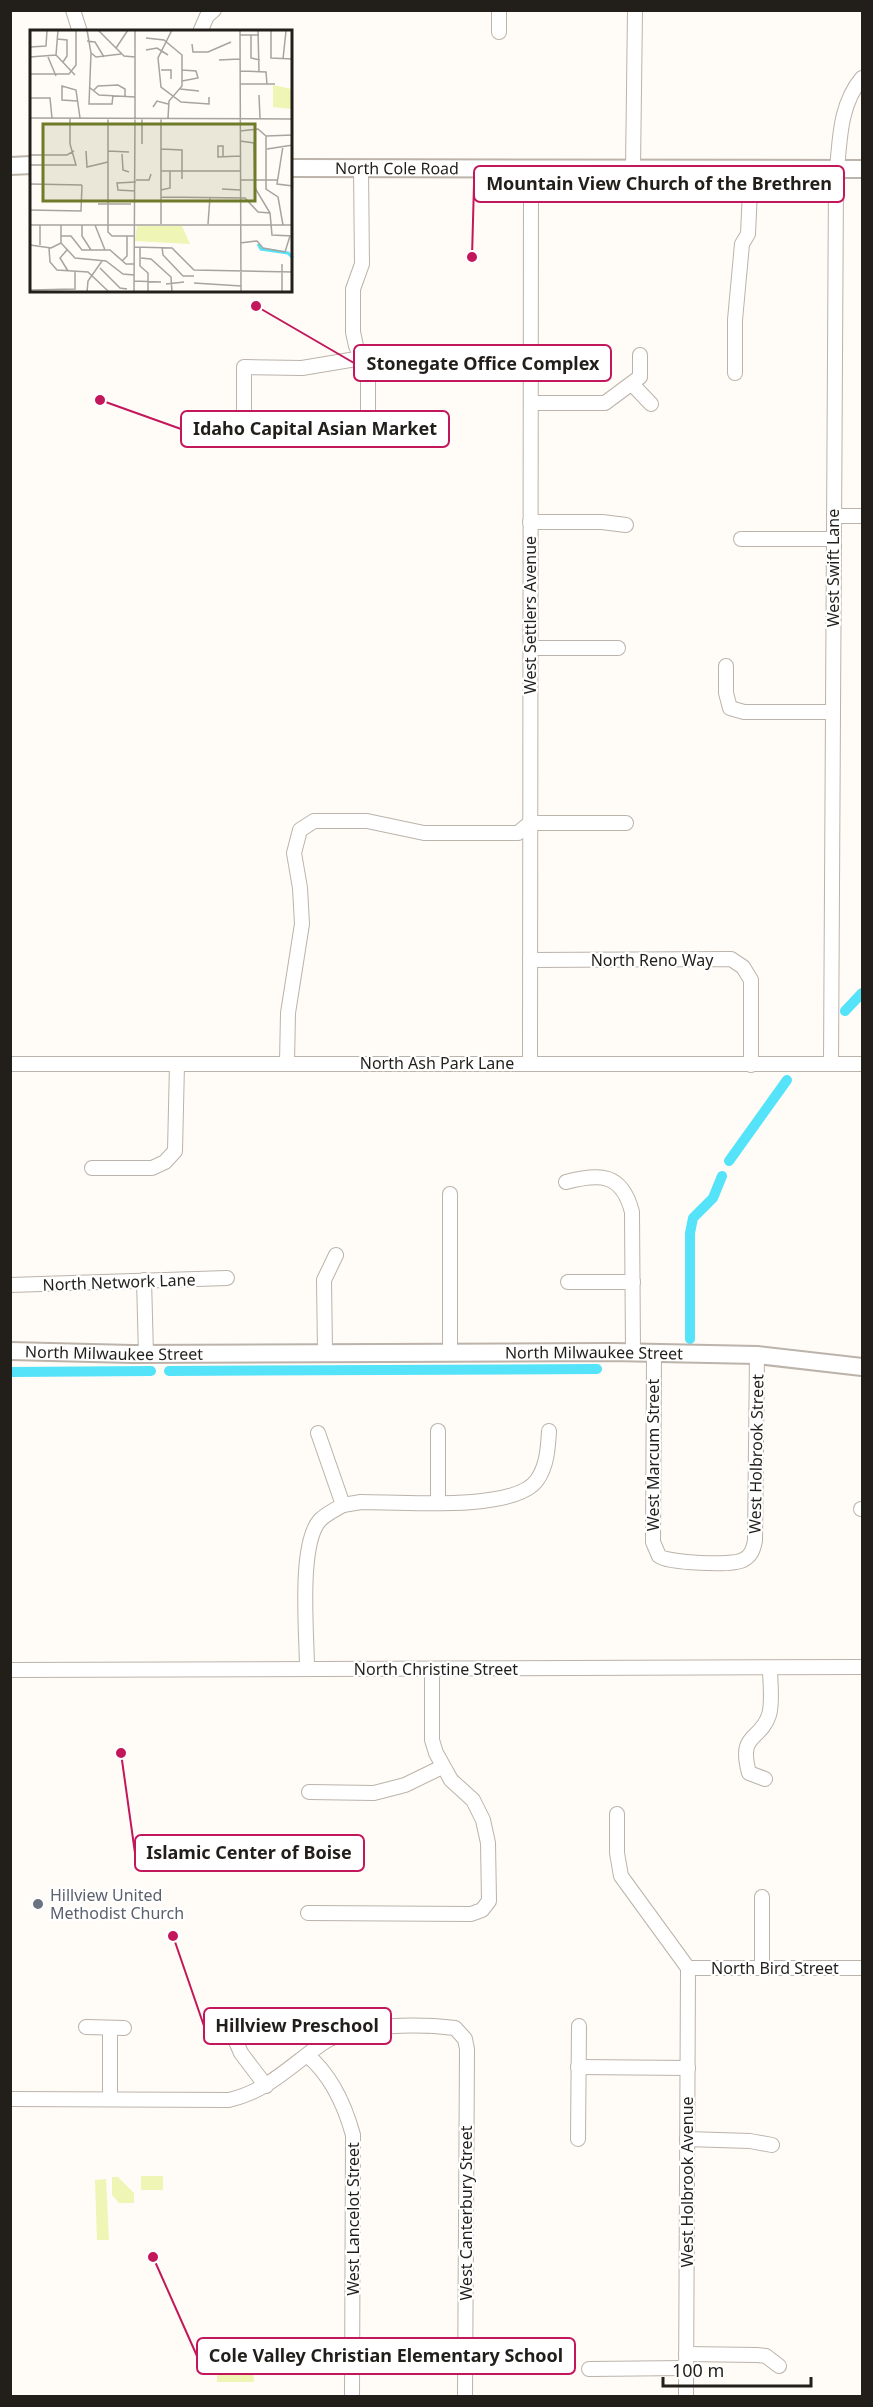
<svg xmlns="http://www.w3.org/2000/svg" width="873" height="2407" viewBox="0 0 873 2407" font-family="'Noto Sans',sans-serif">
<rect width="100%" height="100%" fill="#fffbf7"/>
<g fill="#eff5b4">
<rect x="141" y="2176" width="22" height="14"/>
<path d="M112,2177H118L134,2193V2203H119L112,2195Z"/>
<path d="M106,2179L109,2240H97L95,2180Z"/>
<path d="M217,2368H253L254,2382H217Z"/>
</g>
<g fill="none" stroke-linecap="round" stroke-linejoin="round">
<g stroke="#54e3f9" stroke-width="10">
<path d="M845,1011L862,993"/>
<path d="M729,1161L787,1080"/>
<path d="M690,1339V1233L693,1218L713,1198L722,1176"/>
<path d="M169,1371L597,1369"/>
<path d="M10,1372L151,1371"/>
</g>
<g stroke="#bcb3aa" stroke-width="16">
<g id="minor">
<path d="M73,10L80,32"/>
<path d="M499,10V32"/>
<path d="M200,32L207,16L214,10"/>
<path d="M361,168L362,264L353,289V332L356,346L368,372V420L244,421V367L302,368L362,358"/>
<path d="M633,168L635,10"/>
<path d="M735,373V320L742,244L748,234L751,168"/>
<path d="M632,384L651,404"/>
<path d="M531,403H605L640,377V355"/>
<path d="M834,516H862"/>
<path d="M530,522H602L626,525"/>
<path d="M741,539H834"/>
<path d="M530,648H618"/>
<path d="M726,666V693L730,708L744,712H833"/>
<path d="M530,960L731,959L743,967L751,980V1065"/>
<path d="M287,1063L288,1013L302,924L300,888L294,853L300,830L314,821H367L424,833H518L530,823H626"/>
<path d="M530,1063L531,168"/>
<path d="M10,1064H862"/>
<path d="M831,1064L836,180C840,145 838,106 862,78"/>
<path d="M92,1168H152L165,1162L175,1151L177,1064"/>
<path d="M566,1182C600,1173 622,1173 632,1212L633,1352"/>
<path d="M450,1194V1351"/>
<path d="M144,1280L146,1354"/>
<path d="M568,1282H633"/>
<path d="M10,1285L227,1278"/>
<path d="M325,1352L324,1280L336,1255"/>
<path d="M654,1353L653,1542L659,1556C668,1563 732,1566 743,1560C751,1556 753,1550 755,1541L757,1355"/>
<path d="M438,1431V1502"/>
<path d="M343,1505L361,1502C399,1502 515,1512 537,1480C547,1466 548,1448 549,1431"/>
<path d="M861,1509H862"/>
<path d="M307,1669C307,1635 298,1544 320,1520C326,1514 336,1509 343,1505L318,1433"/>
<path d="M10,1670L862,1667"/>
<path d="M765,1779L749,1773C738,1732 760,1742 769,1715C773,1702 770,1682 770,1668"/>
<path d="M309,1792L374,1793L405,1785L442,1767"/>
<path d="M617,1814V1853L621,1876L688,1968"/>
<path d="M762,1897V1968"/>
<path d="M308,1913L471,1914L482,1910L489,1901L488,1843L483,1820L473,1800L451,1780L436,1753L432,1740V1669"/>
<path d="M688,1968H862"/>
<path d="M86,2027L124,2028"/>
<path d="M110,2028V2098"/>
<path d="M231,2030L241,2053L266,2086"/>
<path d="M307,2055C331,2075 345,2106 353,2135L352,2396"/>
<path d="M578,2067L688,2068"/>
<path d="M10,2099L229,2100C268,2091 291,2065 323,2043C351,2023 421,2024 455,2028L465,2039L467,2049L465,2396"/>
<path d="M578,2139L579,2026"/>
<path d="M687,2139L750,2141L772,2145"/>
<path d="M686,2354L757,2355L766,2356L779,2366"/>
<path d="M589,2369L686,2368"/>
<path d="M686,2396L688,1968"/>
</g>
</g>
<g stroke="#bcb3aa" stroke-width="20">
<g id="major">
<path d="M10,166L32,165"/>
<path id="s1" d="M291,168L862,169"/>
<path id="s2" d="M10,1351L132,1354L612,1352L757,1355L862,1367"/>
</g>
</g>
<use href="#minor" stroke="#fff" stroke-width="14"/>
<use href="#major" stroke="#fff" stroke-width="16"/>
</g>
<circle fill="#6b7280" stroke="#fff" stroke-width="2" cx="38" cy="1904" r="6"/>
<g text-anchor="middle" stroke-width="4.5" stroke-linejoin="round" paint-order="stroke">
<g font-size="16" fill="#221f1b" stroke="#fff">
<text dy="6" stroke="none"><textPath href="#s1" startOffset="106">North Cole Road</textPath></text>
<text transform="translate(833 568) rotate(-90)" y="6">West Swift Lane</text>
<text transform="translate(530 615) rotate(-90)" y="6">West Settlers Avenue</text>
<text x="652" y="966">North Reno Way</text>
<text x="437" y="1069">North Ash Park Lane</text>
<text transform="translate(119 1282) rotate(-2)" y="6">North Network Lane</text>
<text dy="6" stroke="none"><textPath href="#s2" startOffset="104">North Milwaukee Street</textPath></text>
<text dy="6" stroke="none"><textPath href="#s2" startOffset="584">North Milwaukee Street</textPath></text>
<text transform="translate(756 1454) rotate(-89)" y="6">West Holbrook Street</text>
<text transform="translate(653 1455) rotate(-90)" y="6">West Marcum Street</text>
<text x="436" y="1675">North Christine Street</text>
<text x="775" y="1974">North Bird Street</text>
<text transform="translate(687 2182) rotate(-90)" y="6">West Holbrook Avenue</text>
<text transform="translate(466 2213) rotate(-90)" y="6">West Canterbury Street</text>
<text transform="translate(353 2219) rotate(-90)" y="6">West Lancelot Street</text>
</g>
<g font-size="16" fill="#5b616d" stroke="#fff" text-anchor="start">
<text x="50" y="1901">Hillview United<tspan x="50" dy="18">Methodist Church</tspan></text>
</g>
</g>
<g transform="translate(30 30)">
<rect width="262" height="262" fill="#fffbf7"/>
<path d="M243,55L262,59V79L243,77ZM107,196H152L160,214L105,211Z" fill="#eff5b4"/>
<path fill="none" stroke="#54e3f9" stroke-width="3" d="M228,214L231,219L258,223L263,228"/>
<path fill="none" stroke="#a7a39f" stroke-width="1.5" d="M57,0L61,23L59,74H82L83,65M68,0L94,26L105,27M105,0V88M142,0L128,28L131,57L151,72L179,74V67M210,0L211,262M228,0L229,42M241,0V28L263,29M210,5H229M221,5V28L230,30M116,8L134,10L152,25V56L139,71L138,88M27,9L37,10V26L33,32M57,11L65,12L74,27M162,14L163,22H178L201,12M0,17L16,16L17,0M86,18L98,0M116,20L127,18L138,25M61,23L66,27L91,24M26,25L45,45M26,25L28,0M0,27L26,25M18,27L26,46M253,29L256,1M189,30L210,29M131,40H141V49M210,41L236,42L237,54M0,44H39L46,35V0M152,51L168,48L166,41L152,40M210,54H245M59,57L69,65L105,67M150,59L169,61M63,61L68,56L88,55L95,59V67M229,65L230,88M0,68H20L22,88M47,71L32,70V56L46,60L50,88M123,77L127,71L138,74M0,88L263,89M78,88V202L82,206H104M112,88V114M131,88V194M210,101L228,99L236,106L263,105M236,106V159L248,167L253,195M210,111L224,113L225,158L240,183L242,205L263,206M253,116L247,154L263,156M131,119L152,120V149M237,119L263,115M56,121L57,137L78,132M78,121L99,122M92,124L93,140L99,142M0,125H37L44,121M193,126V116H188V127L210,126M0,135H46L40,114V88M131,141H210M106,150H119L121,144M210,150H247M0,154L52,155M192,159L210,160M131,160L140,158V141M105,161L88,160L87,153L106,152M131,167L215,168L228,182L240,183M68,174H101M0,180L51,181L52,155M178,194L180,167M0,195H263M10,195V215M31,195V213L45,228L76,231L93,244L104,245M52,195V206L61,220M65,195L75,220M31,206H41L52,220H80L96,234H104M210,213L227,211L233,218L255,222L260,206M0,215L21,218L31,213M104,217L142,218L164,240L263,242M110,217V236L118,243V262M132,217L133,225L153,246H164M19,218L20,232L27,240L58,242L79,262M37,220L30,228L38,241M111,228L121,229L141,247L142,262M92,231L97,226V206M252,234V262M70,238L90,258L97,259M104,251L131,252M164,253L211,256M136,254L154,252M0,260L45,259V241M57,262L58,251L72,231M104,262L105,88"/>
<path fill="#6f7b28" fill-opacity="0.15" stroke="#6f7b28" stroke-width="3" d="M13,94H225V171H13Z"/>
<rect width="262" height="262" fill="none" stroke="#221f1b" stroke-width="3"/>
</g>
<path fill="none" stroke="#c2185b" stroke-width="2" d="M472 257L474 184M256 306L354 363M100 400L181 429M121 1753L135 1853M173 1936L204 2026M153 2257L197 2356"/>
<g fill="#c2185b" stroke="#fff" stroke-width="2">
<circle cx="472" cy="257" r="6"/>
<circle cx="256" cy="306" r="6"/>
<circle cx="100" cy="400" r="6"/>
<circle cx="121" cy="1753" r="6"/>
<circle cx="173" cy="1936" r="6"/>
<circle cx="153" cy="2257" r="6"/>
</g>
<g fill="#fff" stroke="#c2185b" stroke-width="2">
<rect x="474" y="166" width="370" height="36" rx="6"/>
<rect x="354" y="345" width="257" height="36" rx="6"/>
<rect x="181" y="411" width="268" height="36" rx="6"/>
<rect x="135" y="1835" width="229" height="36" rx="6"/>
<rect x="204" y="2008" width="187" height="36" rx="6"/>
<rect x="197" y="2338" width="378" height="36" rx="6"/>
</g>
<g font-size="18" text-anchor="middle" font-weight="bold" fill="#221f1b">
<text x="659" y="190">Mountain View Church of the Brethren</text>
<text x="483" y="370">Stonegate Office Complex</text>
<text x="315" y="435">Idaho Capital Asian Market</text>
<text x="249" y="1859">Islamic Center of Boise</text>
<text x="297" y="2032">Hillview Preschool</text>
<text x="386" y="2362">Cole Valley Christian Elementary School</text>
</g>
<rect width="873" height="2407" fill="none" stroke="#221f1b" stroke-width="24"/>
<path d="M663 2377v9h148v-9" fill="none" stroke="#221f1b" stroke-width="3"/>
<text x="672" y="2377" font-size="18" fill="#221f1b" stroke="#ffffff" stroke-width="4.5" paint-order="stroke">100 m</text>
</svg>
